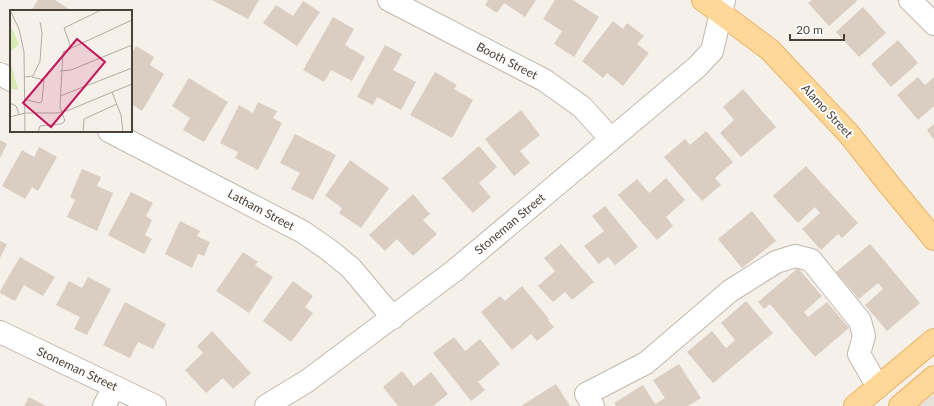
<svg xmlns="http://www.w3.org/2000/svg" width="934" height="406" viewBox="0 0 934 406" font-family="Lato,sans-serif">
<rect width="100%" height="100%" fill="#f5f1ea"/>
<path fill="#e9e2d8" d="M934,387V406H911Z"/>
<g fill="#dacec2">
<path d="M38,0H55L72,11H31Z"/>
<path d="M212,0H259L248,19Z"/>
<path d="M488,0H536L525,17L504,3L497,13L485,5Z"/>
<path d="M555,0H573L599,17L574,57L554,44L562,31L543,19Z"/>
<path d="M812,0H856L857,1L829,26L808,3Z"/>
<path d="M303,1L320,12L297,46L263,23L276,5L293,16Z"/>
<path d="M863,7L886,33L859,57L836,32Z"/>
<path d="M333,17L354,29L345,45L365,57L352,81L331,70L324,82L303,70Z"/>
<path d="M613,21L623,29L627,23L644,36L637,44L649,53L623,86L607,73L603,78L582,61Z"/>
<path d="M898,40L918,63L891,87L871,64Z"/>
<path d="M385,45L402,54L393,70L416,82L401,110L377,97L373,105L357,97Z"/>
<path d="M136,46L154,57L150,65L164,74L142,111L131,104V90L132,88H131V54Z"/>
<path d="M435,72L457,85L454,89L473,100L452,138L410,115Z"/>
<path d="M918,77L925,85L934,77V106L918,120L897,95Z"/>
<path d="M189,78L228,102L204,142L183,130L190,118L172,106Z"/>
<path d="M743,89L776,127L741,157L720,133L734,120L723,107Z"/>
<path d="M258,102L277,111L273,118L282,123L258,170L235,158L238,152L220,143L239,105L253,113Z"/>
<path d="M521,110L540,135L520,151L530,163L514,176L485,139Z"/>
<path d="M934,124V140L927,130Z"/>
<path d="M706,131L733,162L715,178L721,185L702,201L664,157L685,139L690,145Z"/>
<path d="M295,134L336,155L313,200L291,189L300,173L280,163Z"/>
<path d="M0,140L7,144L0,158Z"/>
<path d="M479,146L497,167L479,183L491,197L473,213L442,178Z"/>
<path d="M39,147L57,157L38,191L32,187L25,199L2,186L22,150L34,157Z"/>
<path d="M350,160L389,188L361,228L339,213L342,208L325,196Z"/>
<path d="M806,166L858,223L842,238L838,234L821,250L802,229L820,213L815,207L798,223L773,196Z"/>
<path d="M82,169L101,177L97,186L113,193L97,231L67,217L75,200L70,197Z"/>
<path d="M666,178L685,200L666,217L673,226L657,240L618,195L637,179L649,193Z"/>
<path d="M131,192L153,203L146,216L152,220L145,235L152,239L144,254L108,235Z"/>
<path d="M413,194L430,214L423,220L437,234L413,256L397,239L385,251L369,235Z"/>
<path d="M605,206L638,247L615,265L608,257L599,264L584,246L604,231L592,216Z"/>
<path d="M752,211L776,241L742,268L718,239Z"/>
<path d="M180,221L200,231L197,236L210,242L204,256L198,254L192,268L165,254Z"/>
<path d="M0,241L7,244L0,258Z"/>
<path d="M561,244L594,282L572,300L565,292L553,302L538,286L555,271L544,258Z"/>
<path d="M870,244L920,303L887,331L865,305L883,289L878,283L859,299L836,272Z"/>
<path d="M243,252L258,262L255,265L273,277L249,313L216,291Z"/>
<path d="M20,257L55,277L43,296L24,285L15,301L0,293V291Z"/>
<path d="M798,268L822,296L804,312L808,317L827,302L849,328L815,357L770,304L764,309L758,302Z"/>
<path d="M88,277L111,289L87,335L74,329L80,317L56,305L69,281L82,288Z"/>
<path d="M293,281L313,296L305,307L313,313L291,342L263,321Z"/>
<path d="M522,286L549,319L548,320L554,327L537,341L531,334L512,350L481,312L500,296L505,301Z"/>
<path d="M746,301L773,333L713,383L687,352L712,331L726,348L735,340L721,323Z"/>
<path d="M125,302L166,324L153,349L138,342L130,358L103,345Z"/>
<path d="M212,331L251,373L233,389L223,378L206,393L185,370L203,353L197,346Z"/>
<path d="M454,337L465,351L480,339L500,364L478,382L485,390L471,401L433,353Z"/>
<path d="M679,364L701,398L688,406H616L614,403L643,385L655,404L665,398L653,380Z"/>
<path d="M402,371L414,386L431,372L448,394L433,406H398L383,387Z"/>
<path d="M556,384L570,406H521Z"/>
<path d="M29,397L46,406H24Z"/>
</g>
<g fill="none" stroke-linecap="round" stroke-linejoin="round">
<g stroke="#c1b8ac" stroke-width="24">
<g id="minor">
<path d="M389,0L544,80L582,107L611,139"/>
<path d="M910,0L934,24"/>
<path d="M0,74L11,80"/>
<path d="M109,131L303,232L329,250L351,268L393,318"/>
<path d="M0,332L155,406"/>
<path d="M104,406L114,387"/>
<path d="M266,406L307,381L454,271L697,67L712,51L724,0"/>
<path d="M593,406L586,394L646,363L730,291L776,262L795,256L811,260L860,321L864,336L859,354L878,387"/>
</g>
</g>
<g stroke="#e8b466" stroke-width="24">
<g id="major">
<path d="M703,0L770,50L849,134L887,182L934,239"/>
<path d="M855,406L934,340"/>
<path d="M900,406L934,377"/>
</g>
</g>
<use href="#minor" stroke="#fff" stroke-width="22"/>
<use href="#major" stroke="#ffd899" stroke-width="22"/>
</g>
<g text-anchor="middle" stroke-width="4" stroke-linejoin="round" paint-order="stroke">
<g font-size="12" fill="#4a4138" stroke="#fff">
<text transform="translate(507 61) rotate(27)" y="4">Booth Street</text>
<text transform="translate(827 111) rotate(47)" y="4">Alamo Street</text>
<text transform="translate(261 210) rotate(28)" y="4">Latham Street</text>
<text transform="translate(510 224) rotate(-40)" y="4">Stoneman Street</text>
<text transform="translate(77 369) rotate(25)" y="4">Stoneman Street</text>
</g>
</g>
<g transform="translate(10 10)">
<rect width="122" height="122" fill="#f5f1ea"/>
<path d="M2,18L9,34L0,42V19ZM0,56L2,57L8,79H0Z" fill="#d6eab2"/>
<path fill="none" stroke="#b1aba3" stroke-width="1" d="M0,0L9,19L14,42L15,122M61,38L54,18L91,0M50,61L61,60L122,35M15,67L23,66L30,51L32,23L30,12M102,82L111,105L113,122M50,86L122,58M17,90L30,93L32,91L34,70L22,67M0,93L6,96L9,104M15,103H47L59,100L122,74M0,107L15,103M28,122L30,116L51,114L55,111L50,97L53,42L122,10M73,122L74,109L107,94"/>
<path fill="#c2185b" fill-opacity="0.15" stroke="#c2185b" stroke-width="2" d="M67,29L95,52L41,117L13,93Z"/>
<rect width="122" height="122" fill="none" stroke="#4a4138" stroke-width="2"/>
</g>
<path d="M790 34v6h54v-6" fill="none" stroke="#4a4138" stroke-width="2"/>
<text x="796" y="34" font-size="12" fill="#4a4138" stroke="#ffffff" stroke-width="3" paint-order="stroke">20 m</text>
</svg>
